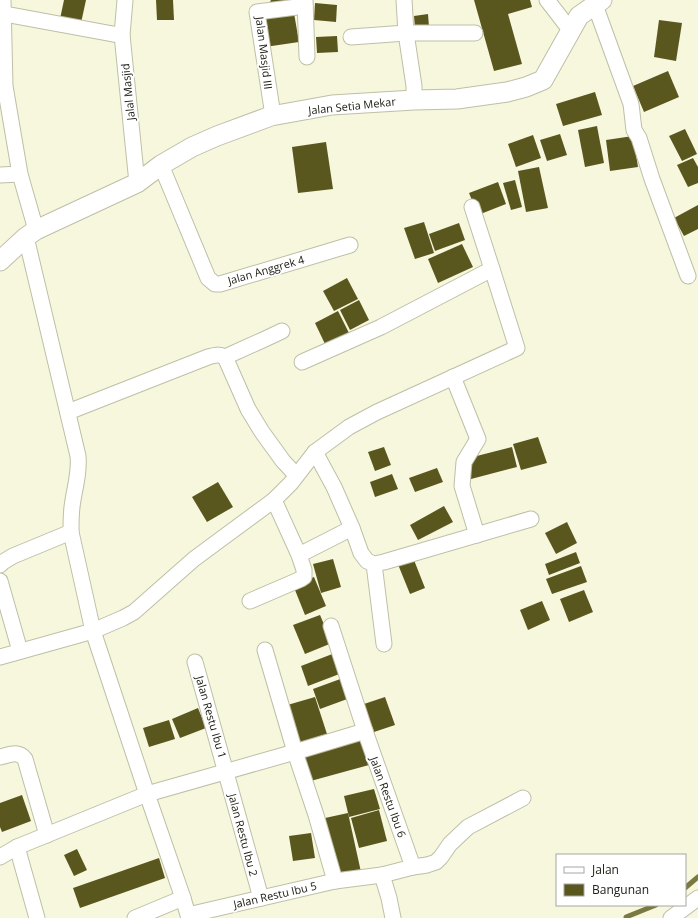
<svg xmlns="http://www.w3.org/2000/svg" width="698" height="918" viewBox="0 0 698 918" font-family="'Open Sans',sans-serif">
<rect width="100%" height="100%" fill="#f7f7de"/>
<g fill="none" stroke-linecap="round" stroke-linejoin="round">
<g stroke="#7b7942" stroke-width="5">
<path d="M685,888L698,877"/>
<path d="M626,918V917L656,905"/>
</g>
</g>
<g fill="#5a571e">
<path d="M64,0H86L81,23L60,19Z"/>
<path d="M156,0H173L174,20H157Z"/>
<path d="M271,0H296V3L270,2Z"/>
<path d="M474,0H530L532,7L508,14L522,64L494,71Z"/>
<path d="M315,3L337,5L336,22L314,20Z"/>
<path d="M294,13L299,42L265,47L260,18Z"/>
<path d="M428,14L429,27L415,28L414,16Z"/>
<path d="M659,20L682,23L676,61L654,57Z"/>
<path d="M337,36L338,52L317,53L316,37Z"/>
<path d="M668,71L679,97L644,112L633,86Z"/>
<path d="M595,92L602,115L563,126L556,104Z"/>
<path d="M597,126L604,163L585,167L578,130Z"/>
<path d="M685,129L697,154L682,161L669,136Z"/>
<path d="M560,134L567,155L547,161L540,140Z"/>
<path d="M533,135L541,158L516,167L508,144Z"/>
<path d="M633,136L638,167L610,171L606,140Z"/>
<path d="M326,142L333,189L298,193L292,147Z"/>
<path d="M693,158L698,167V183L688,187L677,165Z"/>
<path d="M539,167L548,208L526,212L518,171Z"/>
<path d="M515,180L522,207L511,210L503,183Z"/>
<path d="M498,182L506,204L478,215L469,193Z"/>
<path d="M698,205V229L684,236L674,218Z"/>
<path d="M424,222L434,253L415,259L404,228Z"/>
<path d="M459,223L465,240L435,251L429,234Z"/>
<path d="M462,244L473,267L438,283L428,259Z"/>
<path d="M347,278L358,299L334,311L323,291Z"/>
<path d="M359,300L369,320L350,330L340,310Z"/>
<path d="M338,311L349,333L325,344L315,323Z"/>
<path d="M538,437L547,463L521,470L513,444Z"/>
<path d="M384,447L391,465L375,471L368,452Z"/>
<path d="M512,447L517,467L471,479L465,459Z"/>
<path d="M437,468L443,482L415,492L409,478Z"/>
<path d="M392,474L398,489L375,497L370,482Z"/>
<path d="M218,482L233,507L207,522L192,497Z"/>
<path d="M444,506L453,522L418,540L410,525Z"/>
<path d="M567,522L577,543L556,554L545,533Z"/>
<path d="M576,552L580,563L549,575L545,564Z"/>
<path d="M412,555L425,588L410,594L397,562Z"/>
<path d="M333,559L341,587L321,593L313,564Z"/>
<path d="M581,566L587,582L552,594L546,579Z"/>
<path d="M314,577L326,606L305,615L293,585Z"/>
<path d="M584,590L593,612L569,622L560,599Z"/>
<path d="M542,601L550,620L528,630L520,610Z"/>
<path d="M320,615L332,643L305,654L293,625Z"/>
<path d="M335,653L342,673L308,686L301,666Z"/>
<path d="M343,678L350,698L320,709L313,689Z"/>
<path d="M315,697L327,734L297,743L284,706Z"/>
<path d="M385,697L395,725L374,732L364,704Z"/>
<path d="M198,708L206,728L180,738L172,719Z"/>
<path d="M169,720L175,739L149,747L143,728Z"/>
<path d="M361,737L369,765L307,782L300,754Z"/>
<path d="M374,789L380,809L349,817L344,796Z"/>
<path d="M22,795L31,821L2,832L0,827V803Z"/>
<path d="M379,810L387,841L359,848L351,818Z"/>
<path d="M348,813L361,872L339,877L325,818Z"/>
<path d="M311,833L315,858L293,861L289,836Z"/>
<path d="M77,849L87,870L74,876L64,855Z"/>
<path d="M159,858L165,878L80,908L73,888Z"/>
</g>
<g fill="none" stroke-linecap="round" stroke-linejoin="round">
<g stroke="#bfbfa7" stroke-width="17">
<g id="minor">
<path d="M3,0L5,86L20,174L36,230"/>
<path d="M125,0L122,35L137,183"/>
<path d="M305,0L307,57"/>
<path d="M404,0L406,33L414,86V100"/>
<path d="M547,0L571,31"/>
<path d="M595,5L631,104L634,130L639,138L652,179L688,276"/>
<path d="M0,13L113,34L122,35"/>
<path d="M351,37L406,33H475"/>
<path d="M271,116L272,109L257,12L305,6"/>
<path d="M161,165L208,278L215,284H220L350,245"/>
<path d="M0,175L20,174"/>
<path d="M26,237L78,456C80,474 74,489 72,507C71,515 71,524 71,532L93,631L147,794L183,898L188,915L335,881L382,875L413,867L365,731L331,626"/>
<path d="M225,357L265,339L282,331"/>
<path d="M302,362L381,327L492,269"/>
<path d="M453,377L478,439L464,462L462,486L477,535"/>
<path d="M68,412L208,357C215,355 219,354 225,357L248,409L262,432L283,461L296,475"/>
<path d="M315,452L334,487L352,528L361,553L367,561L374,564L384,562L531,519"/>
<path d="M299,555L352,528"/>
<path d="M374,564L384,644"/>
<path d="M0,565L3,562L13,556L71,532"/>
<path d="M0,581L20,651"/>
<path d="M250,601L301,579L304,577V570L299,555L274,500"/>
<path d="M265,650L295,752L316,815L335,881"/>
<path d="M0,657L93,631L123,618L134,612L194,559L274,500L291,483L315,452L349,427L377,412L517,348L492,269L472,207"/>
<path d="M195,662L261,898"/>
<path d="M0,757C9,755 18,750 25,759L47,835"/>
<path d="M17,847L37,918"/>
<path d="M0,857L17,847L147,794L295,752L365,731"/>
<path d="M413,867L427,865L436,862L441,857L450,844L468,827L523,798"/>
<path d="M382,875L389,898L393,918"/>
<path d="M135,918L183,898"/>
<path d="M671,918L698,898"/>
</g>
</g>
<g stroke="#bfbfa7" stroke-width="21">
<path id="tertiary" d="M0,261L26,237L36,230L137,183L161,165L192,147L217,136L271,116L332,105L414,100L457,99L507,92L526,87L543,80L579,16L602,0"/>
</g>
<use href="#minor" stroke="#fff" stroke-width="15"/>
<use href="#tertiary" stroke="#fff" stroke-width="19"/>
</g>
<g text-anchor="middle" stroke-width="4" stroke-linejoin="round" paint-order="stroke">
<g font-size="11" fill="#212118" stroke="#fff">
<text transform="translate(264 53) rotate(83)" y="4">Jalan Masjid III</text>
<text transform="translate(128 92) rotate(-96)" y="4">Jalal Masjid</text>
<text transform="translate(352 106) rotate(-6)" y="4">Jalan Setia Mekar</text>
<text transform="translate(266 270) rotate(-16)" y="4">Jalan Anggrek 4</text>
<text transform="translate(211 717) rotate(74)" y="4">Jalan Restu Ibu 1</text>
<text transform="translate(388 797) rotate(70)" y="4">Jalan Restu Ibu 6</text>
<text transform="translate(243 835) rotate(75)" y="4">Jalan Restu Ibu 2</text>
<text transform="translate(275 895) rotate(-13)" y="4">Jalan Restu Ibu 5</text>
</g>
</g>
<rect x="556" y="854" width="130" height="52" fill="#ffffff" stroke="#a6a6a3"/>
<rect x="564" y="867" width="20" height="6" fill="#ffffff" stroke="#a6a6a3"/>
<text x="592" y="874" font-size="12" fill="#212118">Jalan</text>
<rect x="564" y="884" width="20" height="12" fill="#5a571e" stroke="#a6a6a3"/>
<text x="592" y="894" font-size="12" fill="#212118">Bangunan</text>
</svg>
